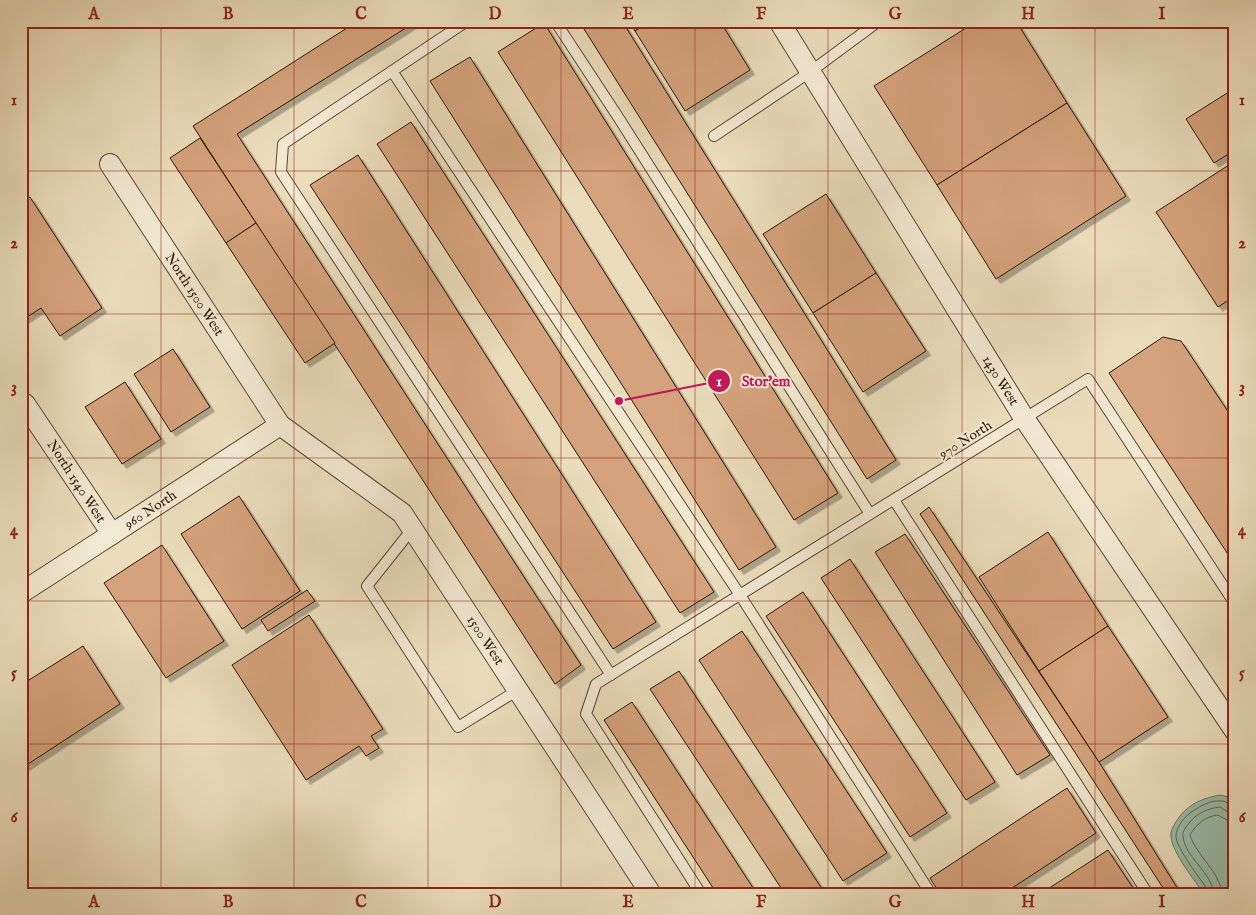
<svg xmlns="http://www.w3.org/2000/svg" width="1256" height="915" viewBox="0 0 1256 915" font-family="'IM FELL English',serif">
<defs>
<filter id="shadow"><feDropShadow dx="4.5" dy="4.5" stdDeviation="0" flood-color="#0004"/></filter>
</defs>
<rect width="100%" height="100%" fill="#ebddbc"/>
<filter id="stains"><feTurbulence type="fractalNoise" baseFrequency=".004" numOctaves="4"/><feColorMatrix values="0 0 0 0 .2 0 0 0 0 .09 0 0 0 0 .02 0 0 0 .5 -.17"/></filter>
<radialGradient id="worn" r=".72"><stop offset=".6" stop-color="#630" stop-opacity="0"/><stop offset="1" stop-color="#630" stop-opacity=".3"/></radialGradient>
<path fill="#99bdaa" stroke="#6e7b66" d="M1220,795L1229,797L1235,805V894H1204C1194,879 1173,854 1171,837C1170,829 1176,822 1180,816C1190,803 1204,798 1220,795Z"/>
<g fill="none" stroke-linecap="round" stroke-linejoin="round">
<g stroke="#646a56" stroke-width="1">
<path d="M1208,894L1207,889C1200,878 1176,848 1176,836C1176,826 1186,815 1193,811C1202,805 1211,800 1222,801C1228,801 1229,807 1235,807"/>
<path d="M1214,894C1213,874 1184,856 1183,836C1182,831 1187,826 1190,822C1197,813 1209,808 1220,807L1228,812L1235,814"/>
<path d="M1222,894C1221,873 1196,855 1190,835C1196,824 1206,816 1218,815L1227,820L1235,821"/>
</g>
</g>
<g fill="#d4a27c" stroke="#2e1801" filter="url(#shadow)">
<path d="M358,21H417L237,134L581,665L555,684L193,126Z"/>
<path d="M579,21H622L896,460L867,479Z"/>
<path d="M629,21H651L635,31Z"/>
<path d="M651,21H720L750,70L685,111L635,31Z"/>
<path d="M977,21H1016L1067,103L937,185L874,86Z"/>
<path d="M544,23L838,493L794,520L498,52Z"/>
<path d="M470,57L776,547L739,570L430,81Z"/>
<path d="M1235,88V150L1214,163L1186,119Z"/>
<path d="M1067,103L1126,196L996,279L937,185Z"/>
<path d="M411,122L714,592L680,613L377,144Z"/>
<path d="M200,138L256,223L226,243L170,158Z"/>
<path d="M358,155L656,622L613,649L310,185Z"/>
<path d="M1235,161V296L1218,307L1156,212Z"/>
<path d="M826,194L876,273L813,313L763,234Z"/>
<path d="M30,197L102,308L60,336L41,308L21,321V202Z"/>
<path d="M256,223L335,343L305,363L226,243Z"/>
<path d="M876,273L926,351L863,392L813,313Z"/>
<path d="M1163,337L1181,341L1235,422V565L1109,373Z"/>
<path d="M173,349L210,407L171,432L134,374Z"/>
<path d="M125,382L161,439L122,464L85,407Z"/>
<path d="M239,496L300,591L242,629L181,534Z"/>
<path d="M929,507L1099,762L1181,894H1167L920,514Z"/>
<path d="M1048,532L1108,626L1039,671L979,577Z"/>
<path d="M905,534L1050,755L1017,775L875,552Z"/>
<path d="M162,545L224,641L166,678L104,583Z"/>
<path d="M850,559L995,782L966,800L821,578Z"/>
<path d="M307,590L315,601L268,631L261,620Z"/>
<path d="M803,592L947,813L910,837L766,616Z"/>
<path d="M309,615L383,729L371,736L379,748L366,756L359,746L306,780L232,665Z"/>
<path d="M1108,626L1168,717L1099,762L1039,671Z"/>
<path d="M742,631L887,853L843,881L699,660Z"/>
<path d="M83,646L120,704L25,766L21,760V685Z"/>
<path d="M679,671L824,892L822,894H785L650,689Z"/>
<path d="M632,702L757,894H717L604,720Z"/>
<path d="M1067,788L1096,833L1003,894H940L930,878Z"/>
<path d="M1108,850L1137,894H1040Z"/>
</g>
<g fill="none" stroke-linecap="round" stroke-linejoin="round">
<g stroke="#5d4930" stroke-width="12">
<g id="service">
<path d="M467,21L283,144L281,172L611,675"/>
<path d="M555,21L620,120L870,514"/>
<path d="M392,71L740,595L931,894"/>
<path d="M714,136L810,72L879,21"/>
<path d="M894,500L1148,894"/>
<path d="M413,528L367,586L458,727L518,690"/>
<path d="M701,894L586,714L596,684L1088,379L1235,604"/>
</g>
</g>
<g stroke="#5d4930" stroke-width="22">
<g id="minor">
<path d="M779,21L1024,418L1235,731"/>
<path d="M110,164L280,425L402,513L651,894"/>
<path d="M25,404L112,534"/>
<path d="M21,593L280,425"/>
</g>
</g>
<use href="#service" stroke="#f2e9d3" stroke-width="10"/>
<use href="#minor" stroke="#f2e9d3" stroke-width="20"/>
</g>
<path fill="none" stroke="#8f2418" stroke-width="1" stroke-opacity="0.55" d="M161,21V894M294,21V894M428,21V894M561,21V894M695,21V894M828,21V894M962,21V894M1095,21V894M21,171H1235M21,314H1235M21,458H1235M21,601H1235M21,744H1235"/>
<g text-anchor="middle" stroke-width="4" stroke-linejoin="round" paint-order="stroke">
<g font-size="14" fill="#2e1801" stroke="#f2e9d3">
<text transform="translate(195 294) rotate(57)" y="5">North 1500 West</text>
<text transform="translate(1001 380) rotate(58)" y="5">1430 West</text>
<text transform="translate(965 439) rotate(-32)" y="5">970 North</text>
<text transform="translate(77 481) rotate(57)" y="5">North 1540 West</text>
<text transform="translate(150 509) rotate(-33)" y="5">960 North</text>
<text transform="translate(486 640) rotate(57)" y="5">1500 West</text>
</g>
</g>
<path fill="none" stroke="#c2185b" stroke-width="2" d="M619 401L719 381"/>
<g fill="#c2185b" stroke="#f2e9d3" stroke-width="2">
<circle cx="619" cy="401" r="5"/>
<circle cx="719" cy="381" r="12"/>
</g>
<g font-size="15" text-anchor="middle" font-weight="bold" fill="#fff">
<text x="719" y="386">1</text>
</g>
<g font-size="15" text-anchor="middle" font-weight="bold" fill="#c2185b" stroke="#f2e9d3" stroke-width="4" stroke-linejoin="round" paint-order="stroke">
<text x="766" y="386">Stor'em</text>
</g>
<rect width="1256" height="915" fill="none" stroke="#ebddbc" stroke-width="55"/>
<rect x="28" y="28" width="1200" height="860" fill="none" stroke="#8f2418" stroke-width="2"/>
<g font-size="16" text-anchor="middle" font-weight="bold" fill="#8f2418">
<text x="94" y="19">A</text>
<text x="228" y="19">B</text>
<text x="361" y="19">C</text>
<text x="495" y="19">D</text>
<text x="628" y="19">E</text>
<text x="761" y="19">F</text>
<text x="895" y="19">G</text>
<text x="1028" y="19">H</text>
<text x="1162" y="19">I</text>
<text x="14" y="105">1</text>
<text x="1242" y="105">1</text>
<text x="14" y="248">2</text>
<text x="1242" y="248">2</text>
<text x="14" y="392">3</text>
<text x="1242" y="392">3</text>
<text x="14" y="535">4</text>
<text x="1242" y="535">4</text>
<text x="14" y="678">5</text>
<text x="1242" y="678">5</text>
<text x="14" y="822">6</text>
<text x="1242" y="822">6</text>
<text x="94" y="907">A</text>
<text x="228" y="907">B</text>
<text x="361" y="907">C</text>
<text x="495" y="907">D</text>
<text x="628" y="907">E</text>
<text x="761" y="907">F</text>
<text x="895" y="907">G</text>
<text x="1028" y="907">H</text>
<text x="1162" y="907">I</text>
</g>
<rect width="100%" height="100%" filter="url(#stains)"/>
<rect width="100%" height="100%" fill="url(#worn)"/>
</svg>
